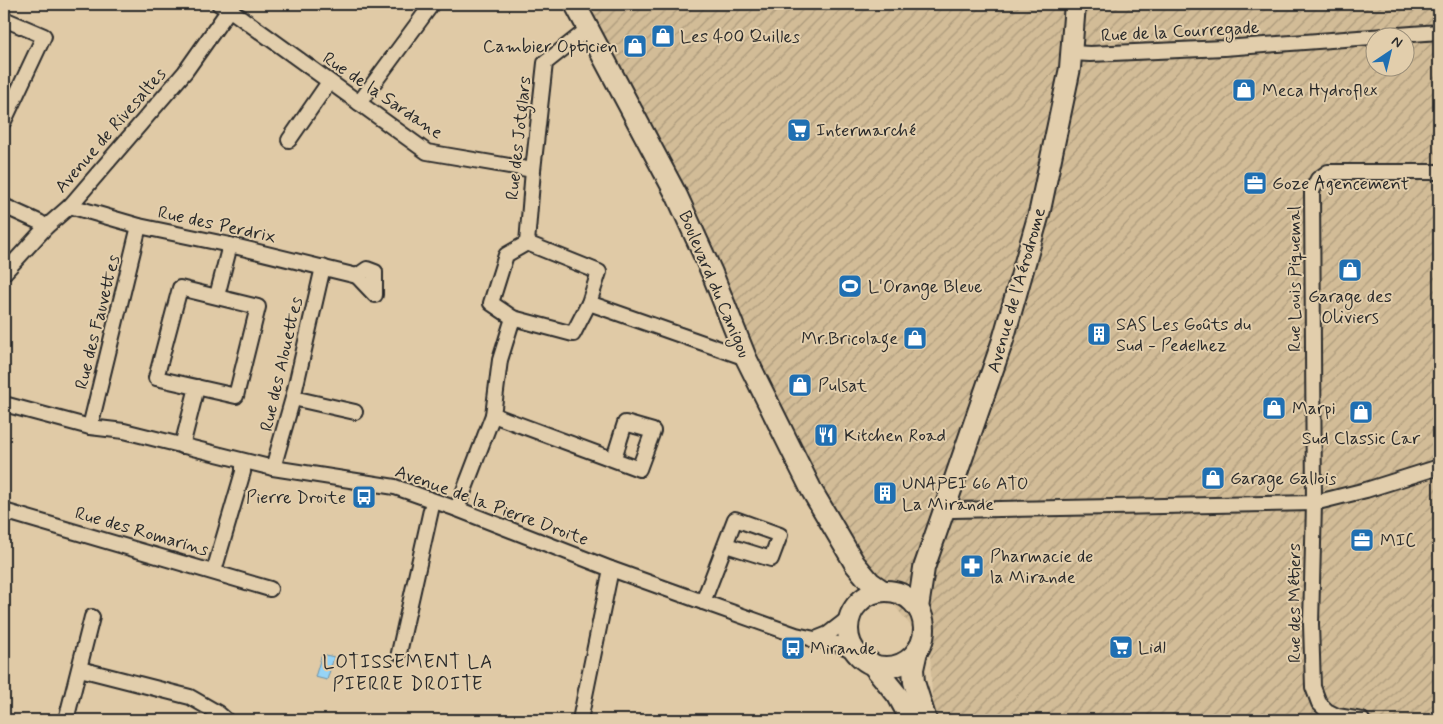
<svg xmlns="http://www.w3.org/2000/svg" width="1443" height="724" viewBox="0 0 1443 724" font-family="Mynerve,sans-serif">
<defs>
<pattern id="industrial-furrows" width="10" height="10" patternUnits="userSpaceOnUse" patternTransform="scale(1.25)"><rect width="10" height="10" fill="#d2bc97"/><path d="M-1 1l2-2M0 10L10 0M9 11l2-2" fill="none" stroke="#ab997b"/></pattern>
</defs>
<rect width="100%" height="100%" fill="#e0caa6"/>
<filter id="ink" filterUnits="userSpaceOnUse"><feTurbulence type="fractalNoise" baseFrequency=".02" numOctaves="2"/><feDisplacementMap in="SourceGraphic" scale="10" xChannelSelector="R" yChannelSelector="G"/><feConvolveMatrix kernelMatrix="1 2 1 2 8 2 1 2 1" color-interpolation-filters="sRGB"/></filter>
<g filter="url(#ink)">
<path fill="url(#industrial-furrows)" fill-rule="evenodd" d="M583,4H1439V720H933L930,650L866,570L808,470L680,185ZM1376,38H1406V68H1376Z"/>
<path fill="#96d4f7" stroke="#6b90a5" d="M322,654L334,657L327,680L315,677Z"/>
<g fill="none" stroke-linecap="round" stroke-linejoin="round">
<g stroke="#2b2b2b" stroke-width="18">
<g id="street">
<path d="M219,4L229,9L427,152L533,170"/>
<path d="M4,19L44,36L4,121"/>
<path d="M1072,53L1090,54L1224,48L1439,32"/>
<path d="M359,103L432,4"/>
<path d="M289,140L329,82"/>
<path d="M4,206L39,222L46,227"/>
<path d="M70,206L139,226L230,245L357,276"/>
<path d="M527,243L599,272L589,303L573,334L513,318L491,303L506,255Z"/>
<path d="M527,243L533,170L545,63L588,29"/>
<path d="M367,269L375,272V295L357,276Z"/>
<path d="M4,273L46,227L70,206L185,72L233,4"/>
<path d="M180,288L258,307L236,396L156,378Z"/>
<path d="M217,296L230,245"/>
<path d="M589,303L746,358"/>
<path d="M293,398L355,412"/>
<path d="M4,404L90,427L124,431L273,468L395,487L457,509L611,569L703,602L796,635L838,644L856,652"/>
<path d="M493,415L639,469L653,431L625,423L614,458"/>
<path d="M90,427L139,226"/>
<path d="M182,446L197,387"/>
<path d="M273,468L293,398L323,267"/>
<path d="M457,509L493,415L500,360L513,318"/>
<path d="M4,511L270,589"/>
<path d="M943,512L953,510L1314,503L1366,490L1439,467"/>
<path d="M214,571L243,472V462"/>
<path d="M703,602L735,519L780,535L771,559L726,545"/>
<path d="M813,640L828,634L850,617"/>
<path d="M399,653L433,501"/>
<path d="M80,669L190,697L218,713L226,720"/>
<path d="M66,720L92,617"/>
<path d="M580,720L611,569"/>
<path d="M1362,720L1337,716L1327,711L1319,703L1313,687L1311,624L1314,503L1312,191L1318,179L1328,172H1439"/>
</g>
</g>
<g stroke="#2b2b2b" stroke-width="24">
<g id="secondary">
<path d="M575,4L677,196L712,273L746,358L812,491L855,564L870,582L883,591"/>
<circle cx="886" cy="629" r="38"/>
<path d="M918,608L924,568L1003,340L1040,210L1070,68L1075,4"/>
<path d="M917,651L913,669L914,682L926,720"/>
<path d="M871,663L898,696L911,720"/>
</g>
</g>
<use href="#street" stroke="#e2ceac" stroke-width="14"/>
<use href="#secondary" stroke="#e2ceac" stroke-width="20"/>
</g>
</g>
<defs>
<g id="shop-square" transform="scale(1.25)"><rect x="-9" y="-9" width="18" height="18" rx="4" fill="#1f6fb2" stroke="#e2ceac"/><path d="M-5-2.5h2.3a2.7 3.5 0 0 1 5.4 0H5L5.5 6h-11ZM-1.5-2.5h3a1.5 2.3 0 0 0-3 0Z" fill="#fff"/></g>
<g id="supermarket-square" transform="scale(1.25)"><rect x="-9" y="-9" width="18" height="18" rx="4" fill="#1f6fb2" stroke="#e2ceac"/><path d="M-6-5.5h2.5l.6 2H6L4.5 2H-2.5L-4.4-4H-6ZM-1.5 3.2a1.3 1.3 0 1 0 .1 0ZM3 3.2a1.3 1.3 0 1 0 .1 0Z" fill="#fff"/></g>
<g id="office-square" transform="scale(1.25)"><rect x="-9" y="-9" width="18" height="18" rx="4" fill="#1f6fb2" stroke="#e2ceac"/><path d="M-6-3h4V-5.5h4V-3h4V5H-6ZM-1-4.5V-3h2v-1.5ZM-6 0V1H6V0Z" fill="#fff"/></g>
<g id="stadium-square" transform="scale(1.25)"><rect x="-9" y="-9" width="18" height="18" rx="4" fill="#1f6fb2" stroke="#e2ceac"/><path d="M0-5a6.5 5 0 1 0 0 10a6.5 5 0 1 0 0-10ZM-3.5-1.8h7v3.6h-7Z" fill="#fff"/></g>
<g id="building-square" transform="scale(1.25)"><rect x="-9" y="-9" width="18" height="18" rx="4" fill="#1f6fb2" stroke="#e2ceac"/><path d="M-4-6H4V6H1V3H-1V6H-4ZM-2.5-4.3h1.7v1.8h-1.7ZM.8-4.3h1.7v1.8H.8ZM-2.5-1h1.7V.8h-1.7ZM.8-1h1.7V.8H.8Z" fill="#fff"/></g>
<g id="restaurant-square" transform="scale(1.25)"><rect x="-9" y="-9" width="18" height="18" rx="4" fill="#1f6fb2" stroke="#e2ceac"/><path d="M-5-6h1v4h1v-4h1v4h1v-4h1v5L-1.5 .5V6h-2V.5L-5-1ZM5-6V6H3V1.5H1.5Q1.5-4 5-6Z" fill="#fff"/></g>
<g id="bus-square" transform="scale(1.25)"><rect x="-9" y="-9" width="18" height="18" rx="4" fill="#1f6fb2" stroke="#e2ceac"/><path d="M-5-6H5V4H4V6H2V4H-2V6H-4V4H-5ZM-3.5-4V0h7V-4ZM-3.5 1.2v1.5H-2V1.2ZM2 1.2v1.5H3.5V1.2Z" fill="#fff"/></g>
<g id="pharmacy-square" transform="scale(1.25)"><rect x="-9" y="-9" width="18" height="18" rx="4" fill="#1f6fb2" stroke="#e2ceac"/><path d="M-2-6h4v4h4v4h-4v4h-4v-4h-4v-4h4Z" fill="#fff"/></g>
</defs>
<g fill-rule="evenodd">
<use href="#shop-square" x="663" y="36"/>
<use href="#shop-square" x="635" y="46"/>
<use href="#shop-square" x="1244" y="90"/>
<use href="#supermarket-square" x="799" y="130"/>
<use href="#office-square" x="1255" y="183"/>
<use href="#shop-square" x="1350" y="270"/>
<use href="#stadium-square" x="850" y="286"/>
<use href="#building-square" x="1099" y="334"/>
<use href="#shop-square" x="915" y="338"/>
<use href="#shop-square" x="800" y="385"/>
<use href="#shop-square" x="1274" y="408"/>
<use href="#shop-square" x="1361" y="412"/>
<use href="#restaurant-square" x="826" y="435"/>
<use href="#shop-square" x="1213" y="478"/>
<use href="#building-square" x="885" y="493"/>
<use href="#bus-square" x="364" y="497"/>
<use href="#office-square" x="1362" y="540"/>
<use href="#pharmacy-square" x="972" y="566"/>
<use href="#supermarket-square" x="1121" y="647"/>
<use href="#bus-square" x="793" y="648"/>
</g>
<g text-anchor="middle" stroke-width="4" stroke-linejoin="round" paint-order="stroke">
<g font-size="18" fill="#2b2b2b" stroke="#e2ceac">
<text transform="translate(1180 31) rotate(-3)" y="6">Rue de la Courregade</text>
<text transform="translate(383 95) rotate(34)" y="6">Rue de la Sardane</text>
<text transform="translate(110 130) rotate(-49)" y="6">Avenue de Rivesaltes</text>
<text transform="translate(518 138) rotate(-84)" y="6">Rue des Jotglars</text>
<text transform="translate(217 224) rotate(12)" y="6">Rue des Perdrix</text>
<text transform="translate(1294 279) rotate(-90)" y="6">Rue Louis Piquemal</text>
<text transform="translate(715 284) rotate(67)" y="6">Boulevard du Canigou</text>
<text transform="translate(1016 290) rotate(-74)" y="6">Avenue de l'Aérodrome</text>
<text transform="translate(97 322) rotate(-76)" y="6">Rue des Fauvettes</text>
<text transform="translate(281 364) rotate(-77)" y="6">Rue des Alouettes</text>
<text transform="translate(492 505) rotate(20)" y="6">Avenue de la Pierre Droite</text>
<text transform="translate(142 531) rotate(16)" y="6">Rue des Romarins</text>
<text transform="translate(1294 603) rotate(-90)" y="6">Rue des Métiers</text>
</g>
<g font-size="18" fill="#2b2b2b" stroke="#e2ceac" text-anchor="start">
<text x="680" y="42">Les 400 Quilles</text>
<text x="618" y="52" text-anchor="end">Cambier Opticien</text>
<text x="1262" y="96">Meca Hydroflex</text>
<text x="816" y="136">Intermarché</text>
<text x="1272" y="189">Goze Agencement</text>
<text x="868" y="292">L'Orange Bleue</text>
<text x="1350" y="302" text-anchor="middle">Garage des<tspan x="1350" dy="21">Oliviers</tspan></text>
<text x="1116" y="330">SAS Les Goûts du<tspan x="1116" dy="21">Sud - Pedelhez</tspan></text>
<text x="898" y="344" text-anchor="end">Mr.Bricolage</text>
<text x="818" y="391">Pulsat</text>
<text x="1292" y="414">Marpi</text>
<text x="844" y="441">Kitchen Road</text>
<text x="1361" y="444" text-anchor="middle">Sud Classic Car</text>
<text x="1230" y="484">Garage Gallois</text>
<text x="902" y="489">UNAPEI 66 ATO<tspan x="902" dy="21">La Mirande</tspan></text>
<text x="346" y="503" text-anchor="end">Pierre Droite</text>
<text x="1380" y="546">MIC</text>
<text x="990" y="562">Pharmacie de<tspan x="990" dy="21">la Mirande</tspan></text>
<text x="1138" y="653">Lidl</text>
<text x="810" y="654">Mirande</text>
</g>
<g font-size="19" letter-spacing="1" fill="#2b2b2b" stroke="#e2ceac">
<text x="408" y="668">LOTISSEMENT LA<tspan x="408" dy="22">PIERRE DROITE</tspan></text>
</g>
</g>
<rect width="1443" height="724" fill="none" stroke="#e2ceac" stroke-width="20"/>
<rect x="10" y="10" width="1423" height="704" fill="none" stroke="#2b2b2b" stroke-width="2" filter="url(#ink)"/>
<g transform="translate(1390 52) rotate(35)"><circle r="24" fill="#e2ceac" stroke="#998d78"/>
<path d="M0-4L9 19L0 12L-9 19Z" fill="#1f6fb2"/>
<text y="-8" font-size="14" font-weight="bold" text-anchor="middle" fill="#2b2b2b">N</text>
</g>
</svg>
